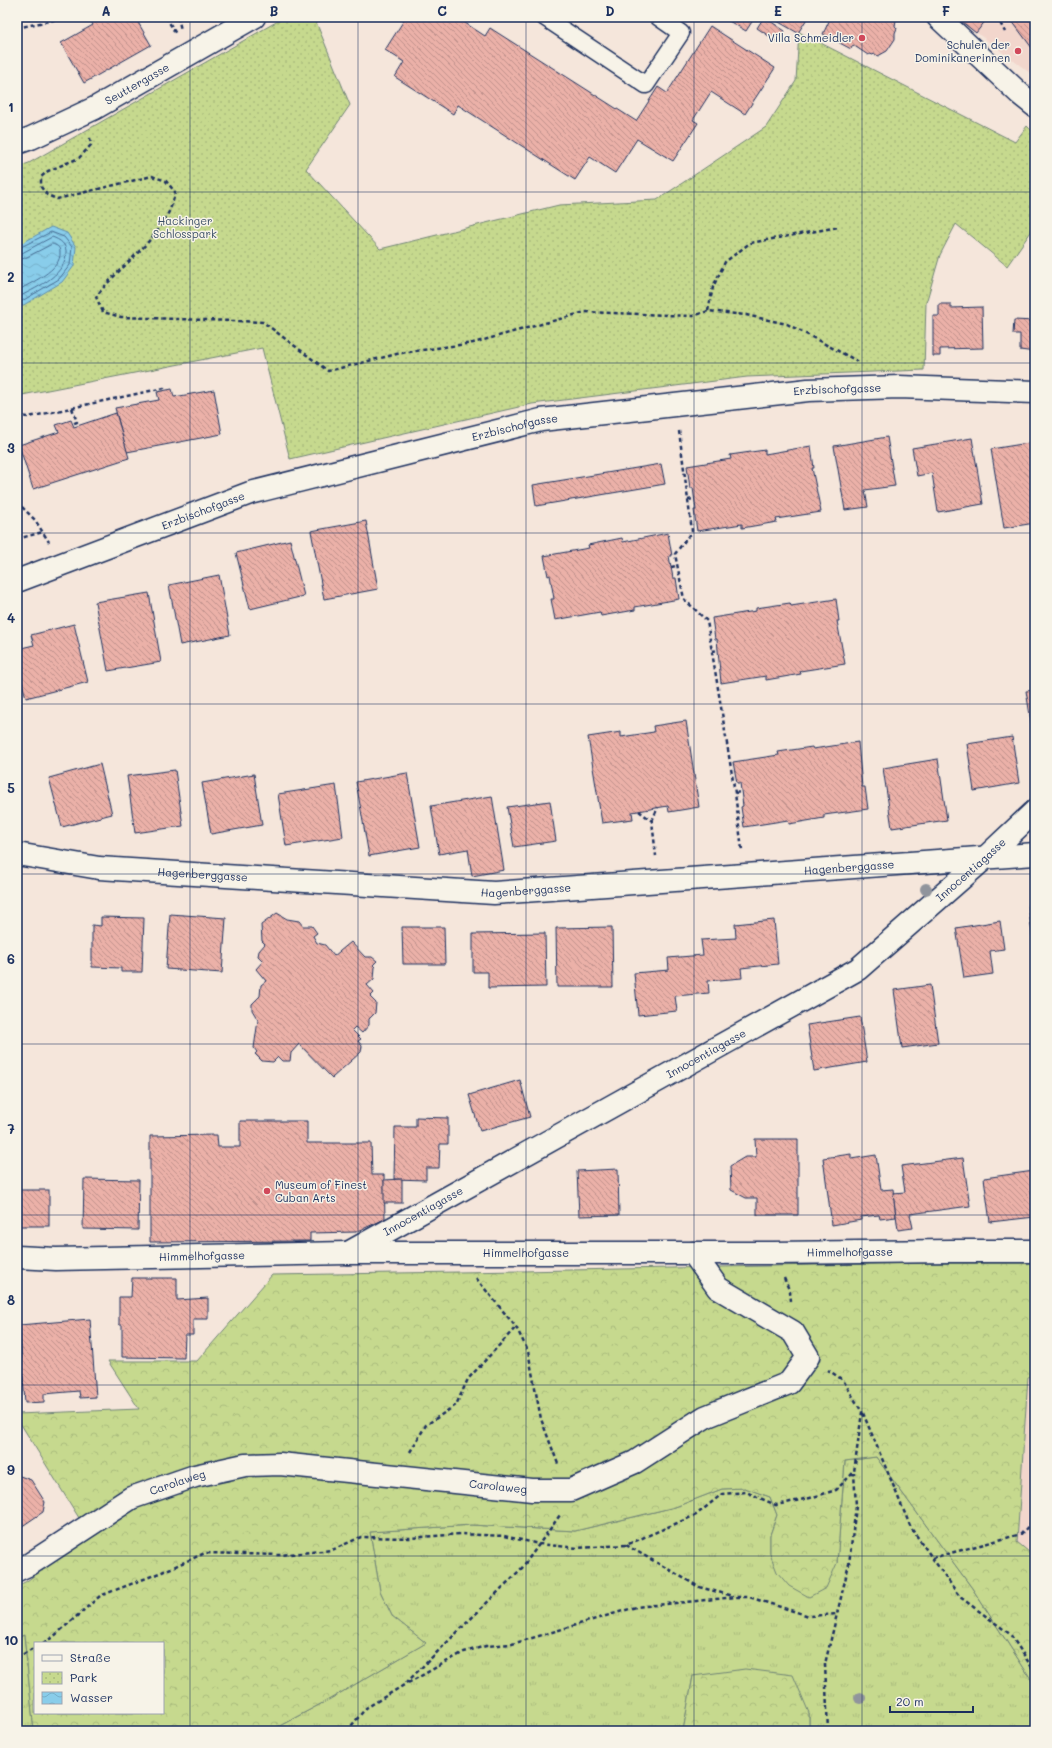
<svg xmlns="http://www.w3.org/2000/svg" width="1052" height="1748" viewBox="0 0 1052 1748" font-family="Mali,sans-serif">
<defs>
<pattern id="grass-tufts" width="24" height="20" patternUnits="userSpaceOnUse"><rect width="24" height="20" fill="#c6d98e"/><path d="M3 7l-1-3M5 7V3M7 7l1-3M15 17l-1-3M17 17v-4M19 17l1-3" fill="none" stroke="#aabb7d"/></pattern>
<pattern id="forest-crowns" width="20" height="18" patternUnits="userSpaceOnUse"><rect width="20" height="18" fill="#c6d98e"/><path d="M2 6a3 3 0 1 1 6 0M12 15a3 3 0 1 1 6 0" fill="none" stroke="#aabb7d"/></pattern>
<pattern id="park-dots" width="8" height="8" patternUnits="userSpaceOnUse"><rect width="8" height="8" fill="#c6d98e"/><path d="M2 2h.1M6 6h.1" fill="none" stroke="#aabb7d" stroke-width="1.8" stroke-linecap="round"/></pattern>
<pattern id="water-waves" width="16" height="10" patternUnits="userSpaceOnUse"><rect width="16" height="10" fill="#89cdea"/><path d="M0 5q4-4 8 0t8 0" fill="none" stroke="#76b0cb"/></pattern>
<pattern id="building-back-hatch" width="6" height="6" patternUnits="userSpaceOnUse"><rect width="6" height="6" fill="#ebb1a8"/><path d="M-1 5l2 2M0 0l6 6M5-1l2 2" fill="none" stroke="#be908c"/></pattern>
</defs>
<rect width="100%" height="100%" fill="#f5e6db"/>
<filter id="ink" filterUnits="userSpaceOnUse"><feTurbulence type="fractalNoise" baseFrequency=".025" numOctaves="2"/><feDisplacementMap in="SourceGraphic" scale="8" xChannelSelector="R" yChannelSelector="G"/><feConvolveMatrix kernelMatrix="1 2 1 2 8 2 1 2 1" color-interpolation-filters="sRGB"/></filter>
<g filter="url(#ink)">
<g fill="#f2d6cc">
<path d="M956,17H1035V69L1030,73Z"/>
<path d="M1035,1375V1557L1017,1542L1028,1377Z"/>
</g>
<g fill="url(#grass-tufts)" stroke="#708476">
<path d="M876,1457L972,1588L1035,1685V1731H809V1713L693,1676L683,1731H270L330,1699L426,1643L392,1616L380,1591L370,1532L471,1525L575,1531L675,1507L722,1489L745,1488L770,1497L777,1515L770,1535V1554L837,1563L845,1461Z"/>
<path d="M24,1635L34,1731H17V1638Z"/>
</g>
<g fill="url(#forest-crowns)" stroke="#708476" fill-rule="evenodd">
<path d="M920,1263H1035V1375L1028,1377L1017,1542L1035,1557V1685L972,1588L876,1457L845,1461L837,1563L826,1588L809,1597L789,1586L777,1572L770,1554V1535L777,1515L770,1497L745,1488L722,1489L675,1507L575,1531L471,1525L370,1532L380,1591L392,1616L426,1643L330,1699L270,1731H34L24,1635L17,1638V1586L27,1581L89,1534L17,1418V1414L139,1409L108,1361H197L272,1275L521,1271ZM35,1643H163V1713H35Z"/>
<path d="M745,1669L793,1675L809,1713V1731H683L693,1676Z"/>
</g>
<path fill="url(#park-dots)" stroke="#708476" d="M285,17H314L350,105L306,169L380,249L559,205L657,200L766,127L796,81L799,32L1015,142L1027,126L1035,134V226L1007,266L956,224L940,255L926,303L924,370L747,377L532,404L290,459L262,348L17,396V167L29,163Z"/>
<path fill="url(#water-waves)" stroke="#5d8eb2" d="M51,227L67,233L76,247L74,266L62,282L17,309V246Z"/>
<g fill="none" stroke-linecap="round" stroke-linejoin="round">
<g stroke="#476e96" stroke-width="1">
<path d="M17,249L51,232L64,237L72,247L70,265L59,279L17,304"/>
<path d="M17,254L22,253L52,237C60,240 67,244 66,254C64,277 35,288 17,298"/>
<path d="M17,260L25,258L52,244C56,245 60,247 60,252C62,270 30,283 17,291"/>
</g>
</g>
<g fill="url(#building-back-hatch)" stroke="#1b2f5e">
<path d="M89,17H103L104,19L107,17H135L151,45L84,83L61,43L93,25Z"/>
<path d="M406,17H456L485,36L490,28L636,121L658,87L667,93L710,26L775,68L745,114L711,92L693,120L698,123L673,161L637,139L615,173L590,157L575,180L458,105L453,114L395,77L404,62L385,50Z"/>
<path d="M722,17H755L746,31Z"/>
<path d="M764,17L785,31L778,42L757,28Z"/>
<path d="M770,17H808L798,33Z"/>
<path d="M834,17H892L896,20L895,26L897,28L895,33V39L887,51L878,56L874,54L873,55L870,54L868,55L853,45L851,49L823,34L830,19L833,20Z"/>
<path d="M956,17H982L986,20L976,33Z"/>
<path d="M1009,17H1035V52Z"/>
<path d="M939,304H951V308L982,307L983,348L940,349V356H933V316H939Z"/>
<path d="M1035,315V352L1020,350V334H1013L1014,320L1035,321Z"/>
<path d="M172,389L174,397L214,390L222,434L127,452L115,408L159,400L157,392Z"/>
<path d="M116,413L129,458L33,489L19,445L59,432L56,425L71,420L74,427Z"/>
<path d="M887,437L895,486L865,490L868,507L845,510L834,446Z"/>
<path d="M972,438L983,504L938,512L932,473L917,476L912,448Z"/>
<path d="M1035,442V523L1004,528L991,449Z"/>
<path d="M811,446L814,468H812L821,512L776,519L777,522L742,528V524L697,531L694,510H696L693,488H690L687,466L731,459L730,455L765,450V454Z"/>
<path d="M661,464L665,484L536,506L533,485Z"/>
<path d="M366,521L378,589L324,599L311,531Z"/>
<path d="M668,533L672,556H669L673,578H676L679,599L635,607V610L601,616L600,612L555,620L551,599H554L550,575L548,576L544,556L589,548L588,545L622,538L623,542Z"/>
<path d="M290,540L304,596L250,609L236,553Z"/>
<path d="M219,575L230,635L180,645L169,585Z"/>
<path d="M149,593L161,662L108,671L95,602Z"/>
<path d="M836,599L839,621H837L845,664L800,671L801,674L766,680V676L721,683L717,639H715L712,618L756,611V608L790,603L791,606Z"/>
<path d="M74,624L88,682L26,698L17,663V649L34,645L31,635Z"/>
<path d="M1035,690V739H1034L1026,691Z"/>
<path d="M686,721L699,807L669,812L668,806L632,812L633,819L602,823L588,737L621,732V737L654,732L653,726Z"/>
<path d="M1012,737L1019,783L974,791L967,744Z"/>
<path d="M858,742L862,787H865L868,809L824,815V818L789,824L788,820L744,827L741,807L743,806L740,783H737L733,762L779,755L778,752L812,747L813,749Z"/>
<path d="M938,759L947,820L892,828L883,768Z"/>
<path d="M100,764L112,814L62,827L49,778Z"/>
<path d="M175,770L183,826L135,833L127,776Z"/>
<path d="M407,773L420,847L369,856L356,782Z"/>
<path d="M254,774L262,825L211,834L202,783Z"/>
<path d="M336,785L343,837L286,846L278,794Z"/>
<path d="M492,796L504,870L472,876L468,849L439,854L431,806Z"/>
<path d="M550,801L556,841L514,847L507,807Z"/>
<path d="M1035,903V955L1028,904Z"/>
<path d="M277,913L287,919L299,921L303,926H312L317,933L313,936L317,943L325,945L334,956L351,942L365,957H372L377,961L373,965L375,967L374,979L367,985L374,993L370,997L376,1003L375,1013L369,1019V1025L362,1033L355,1027L352,1030L361,1039L358,1041L362,1046L361,1052L332,1078L299,1044L291,1053L290,1061H282L278,1057L273,1062L262,1061L255,1054L257,1052L254,1048L258,1020L252,1010V1004L260,996L261,985L266,981L256,969L263,961L258,956L259,951L265,944L262,941L261,925Z"/>
<path d="M170,914L226,918L222,973L166,969Z"/>
<path d="M101,917L144,918L142,972H121V968L92,967V925L101,926Z"/>
<path d="M774,920L778,964L741,968L742,978L708,981L709,993L675,996L677,1011L638,1015L634,973L669,970L668,958L703,955L701,940L736,938L735,924Z"/>
<path d="M1000,921L1004,949L990,951L993,974L964,978L956,928Z"/>
<path d="M402,927H444L445,964H403Z"/>
<path d="M612,927L613,987H557L556,928Z"/>
<path d="M545,933L546,987L488,988V972H473V934Z"/>
<path d="M930,985L938,1043L902,1048L894,990Z"/>
<path d="M860,1017L867,1062L814,1071L807,1025Z"/>
<path d="M520,1080L530,1117L480,1131L469,1095Z"/>
<path d="M416,1117L448,1118V1144H440L439,1168H426V1180L394,1179L395,1127H416Z"/>
<path d="M240,1121H307V1143H371L372,1175H384L385,1219L356,1232L310,1233V1241L150,1242V1136L217,1135L218,1147H240Z"/>
<path d="M755,1139H798V1215H757V1198H746L731,1190L730,1166L745,1157H756Z"/>
<path d="M851,1154V1159L876,1155L881,1190L893,1189L896,1217L880,1219L879,1215L861,1217V1220L832,1225L823,1158Z"/>
<path d="M963,1158L970,1206L910,1214L913,1228L898,1230L893,1193L905,1192L901,1166Z"/>
<path d="M618,1169L619,1215L579,1216L577,1171Z"/>
<path d="M1034,1171L1035,1217L990,1222L984,1178Z"/>
<path d="M84,1179L139,1180L138,1230L83,1229Z"/>
<path d="M402,1179V1203H384V1180Z"/>
<rect x="17" y="1190" width="32" height="36"/>
<path d="M132,1278H177V1300L208,1298V1319H193V1335H185L184,1358L122,1357V1325H119V1297H131Z"/>
<path d="M90,1319L96,1397L80,1398L79,1391L44,1394V1402L25,1403L19,1325Z"/>
<path d="M1035,1405V1445H1034Z"/>
<path d="M17,1475L31,1480L45,1502L43,1512L18,1529Z"/>
</g>
<g fill="none" stroke-linecap="round" stroke-linejoin="round">
<g stroke="#1b2f5e" stroke-width="19">
<path id="service" d="M544,17L646,85L681,33L658,17"/>
</g>
<g stroke="#1b2f5e" stroke-width="25">
<g id="minor">
<path id="s1" d="M17,143L31,138L95,108L254,17"/>
<path id="s2" d="M17,581L250,493L541,420L808,390L899,387L1035,392"/>
<path id="s3" d="M17,854L99,868L494,893L1035,854"/>
<path id="s4" d="M348,1253L858,969L986,857L1035,811"/>
<path id="s5" d="M17,1257L56,1259L347,1253H772L950,1251H1035"/>
<path id="s6" d="M17,1570L30,1564L131,1498L195,1476L245,1465L280,1464L532,1490H571L635,1462L705,1417L789,1383L808,1357L793,1332L718,1288L693,1253"/>
</g>
</g>
<g stroke="#1b2f5e" stroke-width="25">
<path id="tertiary" d="M938,17L1020,94L1035,106"/>
</g>
<g stroke="#1b2f5e" stroke-width="2.5" stroke-dasharray="4 3" stroke-linecap="butt">
<path d="M166,17L176,34"/>
<path d="M178,17L181,30"/>
<path d="M997,17L1005,32"/>
<path d="M17,28L67,17"/>
<path d="M90,138L91,145L79,158L48,171L41,177V187L47,195L57,199L152,176L166,181L175,192C168,236 121,263 96,297L103,312L121,317L263,322L328,371L401,353L473,343L585,312L693,316L708,311L746,315L787,324L859,362"/>
<path d="M708,311L713,287L725,262L750,243L838,227"/>
<path d="M72,408L77,422L72,424"/>
<path d="M17,416L29,417L164,388L165,390"/>
<path d="M679,431L692,531L675,554L684,599L707,621L735,793L742,850"/>
<path d="M688,500L694,499"/>
<path d="M17,502L35,520L49,542"/>
<path d="M17,539L43,532"/>
<path d="M671,567L677,566"/>
<path d="M712,651L719,650"/>
<path d="M735,793L741,792"/>
<path d="M639,811L652,821L656,856"/>
<path d="M652,821L658,807"/>
<path d="M476,1278L516,1327L528,1351L541,1419L558,1464"/>
<path d="M784,1278L790,1292L791,1301"/>
<path d="M863,1413L911,1528L960,1597L1010,1634L1035,1672"/>
<path d="M410,1452L426,1425L456,1405L468,1379L516,1327"/>
<path d="M626,1545L699,1587L733,1596"/>
<path d="M932,1558L1021,1534L1035,1519"/>
<path d="M43,1643L53,1637L100,1596L162,1572L205,1553L280,1555L332,1550L361,1537L410,1538L460,1534L504,1536L539,1544L577,1548L626,1545L696,1515L722,1494L746,1492L776,1505L810,1498L836,1490L854,1472L862,1412L843,1380L828,1370"/>
<path d="M17,1658L35,1647"/>
<path d="M408,1683L464,1652L486,1646L512,1644L636,1607L736,1597H749L809,1616L837,1614"/>
<path d="M347,1731L366,1708L404,1685L522,1568L560,1515"/>
<path d="M828,1731L825,1664L849,1564L856,1506L854,1473"/>
</g>
<use href="#service" stroke="#f7f3e8" stroke-width="16"/>
<use href="#minor" stroke="#f7f3e8" stroke-width="22"/>
<use href="#tertiary" stroke="#f7f3e8" stroke-width="22"/>
</g>
<g fill="#90949c">
<circle cx="926" cy="889" r="6"/>
<circle cx="860" cy="1698" r="6"/>
</g>
</g>
<path fill="none" stroke="#1b2f5e" stroke-width="1" stroke-opacity="0.55" d="M190,17V1731M358,17V1731M526,17V1731M694,17V1731M862,17V1731M17,192H1035M17,363H1035M17,533H1035M17,704H1035M17,874H1035M17,1044H1035M17,1215H1035M17,1385H1035M17,1556H1035"/>
<g fill="#d1495b" stroke="#f7f3e8" stroke-width="1.5">
<circle cx="862" cy="38" r="4"/>
<circle cx="1018" cy="51" r="4"/>
<circle cx="267" cy="1191" r="4"/>
</g>
<g text-anchor="middle" stroke-width="3" stroke-linejoin="round" paint-order="stroke">
<g font-size="11" fill="#1b2f5e" stroke="#f7f3e8" text-anchor="end">
<text x="854" y="42">Villa Schmeidler</text>
<text x="1010" y="49">Schulen der<tspan x="1010" dy="13">Dominikanerinnen</tspan></text>
<text x="275" y="1189" text-anchor="start">Museum of Finest<tspan x="275" dy="13">Cuban Arts</tspan></text>
</g>
<g font-size="11" fill="#1b2f5e" stroke="#f7f3e8">
<text dy="4" stroke="none"><textPath href="#s1" startOffset="134">Seuttergasse</textPath></text>
<text dy="4" stroke="none"><textPath href="#s2" startOffset="847">Erzbischofgasse</textPath></text>
<text dy="4" stroke="none"><textPath href="#s2" startOffset="522">Erzbischofgasse</textPath></text>
<text dy="4" stroke="none"><textPath href="#s2" startOffset="199">Erzbischofgasse</textPath></text>
<text dy="4" stroke="none"><textPath href="#s3" startOffset="835">Hagenberggasse</textPath></text>
<text dy="4" stroke="none"><textPath href="#s4" startOffset="734">Innocentiagasse</textPath></text>
<text dy="4" stroke="none"><textPath href="#s3" startOffset="187">Hagenberggasse</textPath></text>
<text dy="4" stroke="none"><textPath href="#s3" startOffset="511">Hagenberggasse</textPath></text>
<text dy="4" stroke="none"><textPath href="#s4" startOffset="410">Innocentiagasse</textPath></text>
<text dy="4" stroke="none"><textPath href="#s4" startOffset="86">Innocentiagasse</textPath></text>
<text dy="4" stroke="none"><textPath href="#s5" startOffset="833">Himmelhofgasse</textPath></text>
<text dy="4" stroke="none"><textPath href="#s5" startOffset="509">Himmelhofgasse</textPath></text>
<text dy="4" stroke="none"><textPath href="#s5" startOffset="185">Himmelhofgasse</textPath></text>
<text dy="4" stroke="none"><textPath href="#s6" startOffset="184">Carolaweg</textPath></text>
<text dy="4" stroke="none"><textPath href="#s6" startOffset="508">Carolaweg</textPath></text>
</g>
<g font-size="11" fill="#3d5168" stroke="#f7f3e8">
<text x="185" y="225">Hackinger<tspan x="185" dy="13">Schlosspark</tspan></text>
</g>
</g>
<rect width="1052" height="1748" fill="none" stroke="#f7f3e8" stroke-width="44"/>
<rect x="34" y="1642" width="130" height="72" fill="#f7f3e8" stroke="#9fa5b1"/>
<rect x="42" y="1655" width="20" height="6" fill="#f7f3e8" stroke="#9fa5b1"/>
<text x="70" y="1662" font-size="12" fill="#1b2f5e">Straße</text>
<rect x="42" y="1672" width="20" height="12" fill="url(#park-dots)" stroke="#9fa5b1"/>
<text x="70" y="1682" font-size="12" fill="#1b2f5e">Park</text>
<rect x="42" y="1692" width="20" height="12" fill="url(#water-waves)" stroke="#9fa5b1"/>
<text x="70" y="1702" font-size="12" fill="#1b2f5e">Wasser</text>
<path d="M890 1706v6h83v-6" fill="none" stroke="#1b2f5e" stroke-width="2"/>
<text x="896" y="1706" font-size="12" fill="#1b2f5e" stroke="#f7f3e8" stroke-width="3" paint-order="stroke">20 m</text>
<rect x="22" y="22" width="1008" height="1704" fill="none" stroke="#1b2f5e" stroke-width="1.5"/>
<g font-size="13" text-anchor="middle" font-weight="bold" fill="#1b2f5e">
<text x="106" y="16">A</text>
<text x="274" y="16">B</text>
<text x="442" y="16">C</text>
<text x="610" y="16">D</text>
<text x="778" y="16">E</text>
<text x="946" y="16">F</text>
<text x="11" y="112">1</text>
<text x="11" y="282">2</text>
<text x="11" y="453">3</text>
<text x="11" y="623">4</text>
<text x="11" y="793">5</text>
<text x="11" y="964">6</text>
<text x="11" y="1134">7</text>
<text x="11" y="1305">8</text>
<text x="11" y="1475">9</text>
<text x="11" y="1645">10</text>
</g>
</svg>
